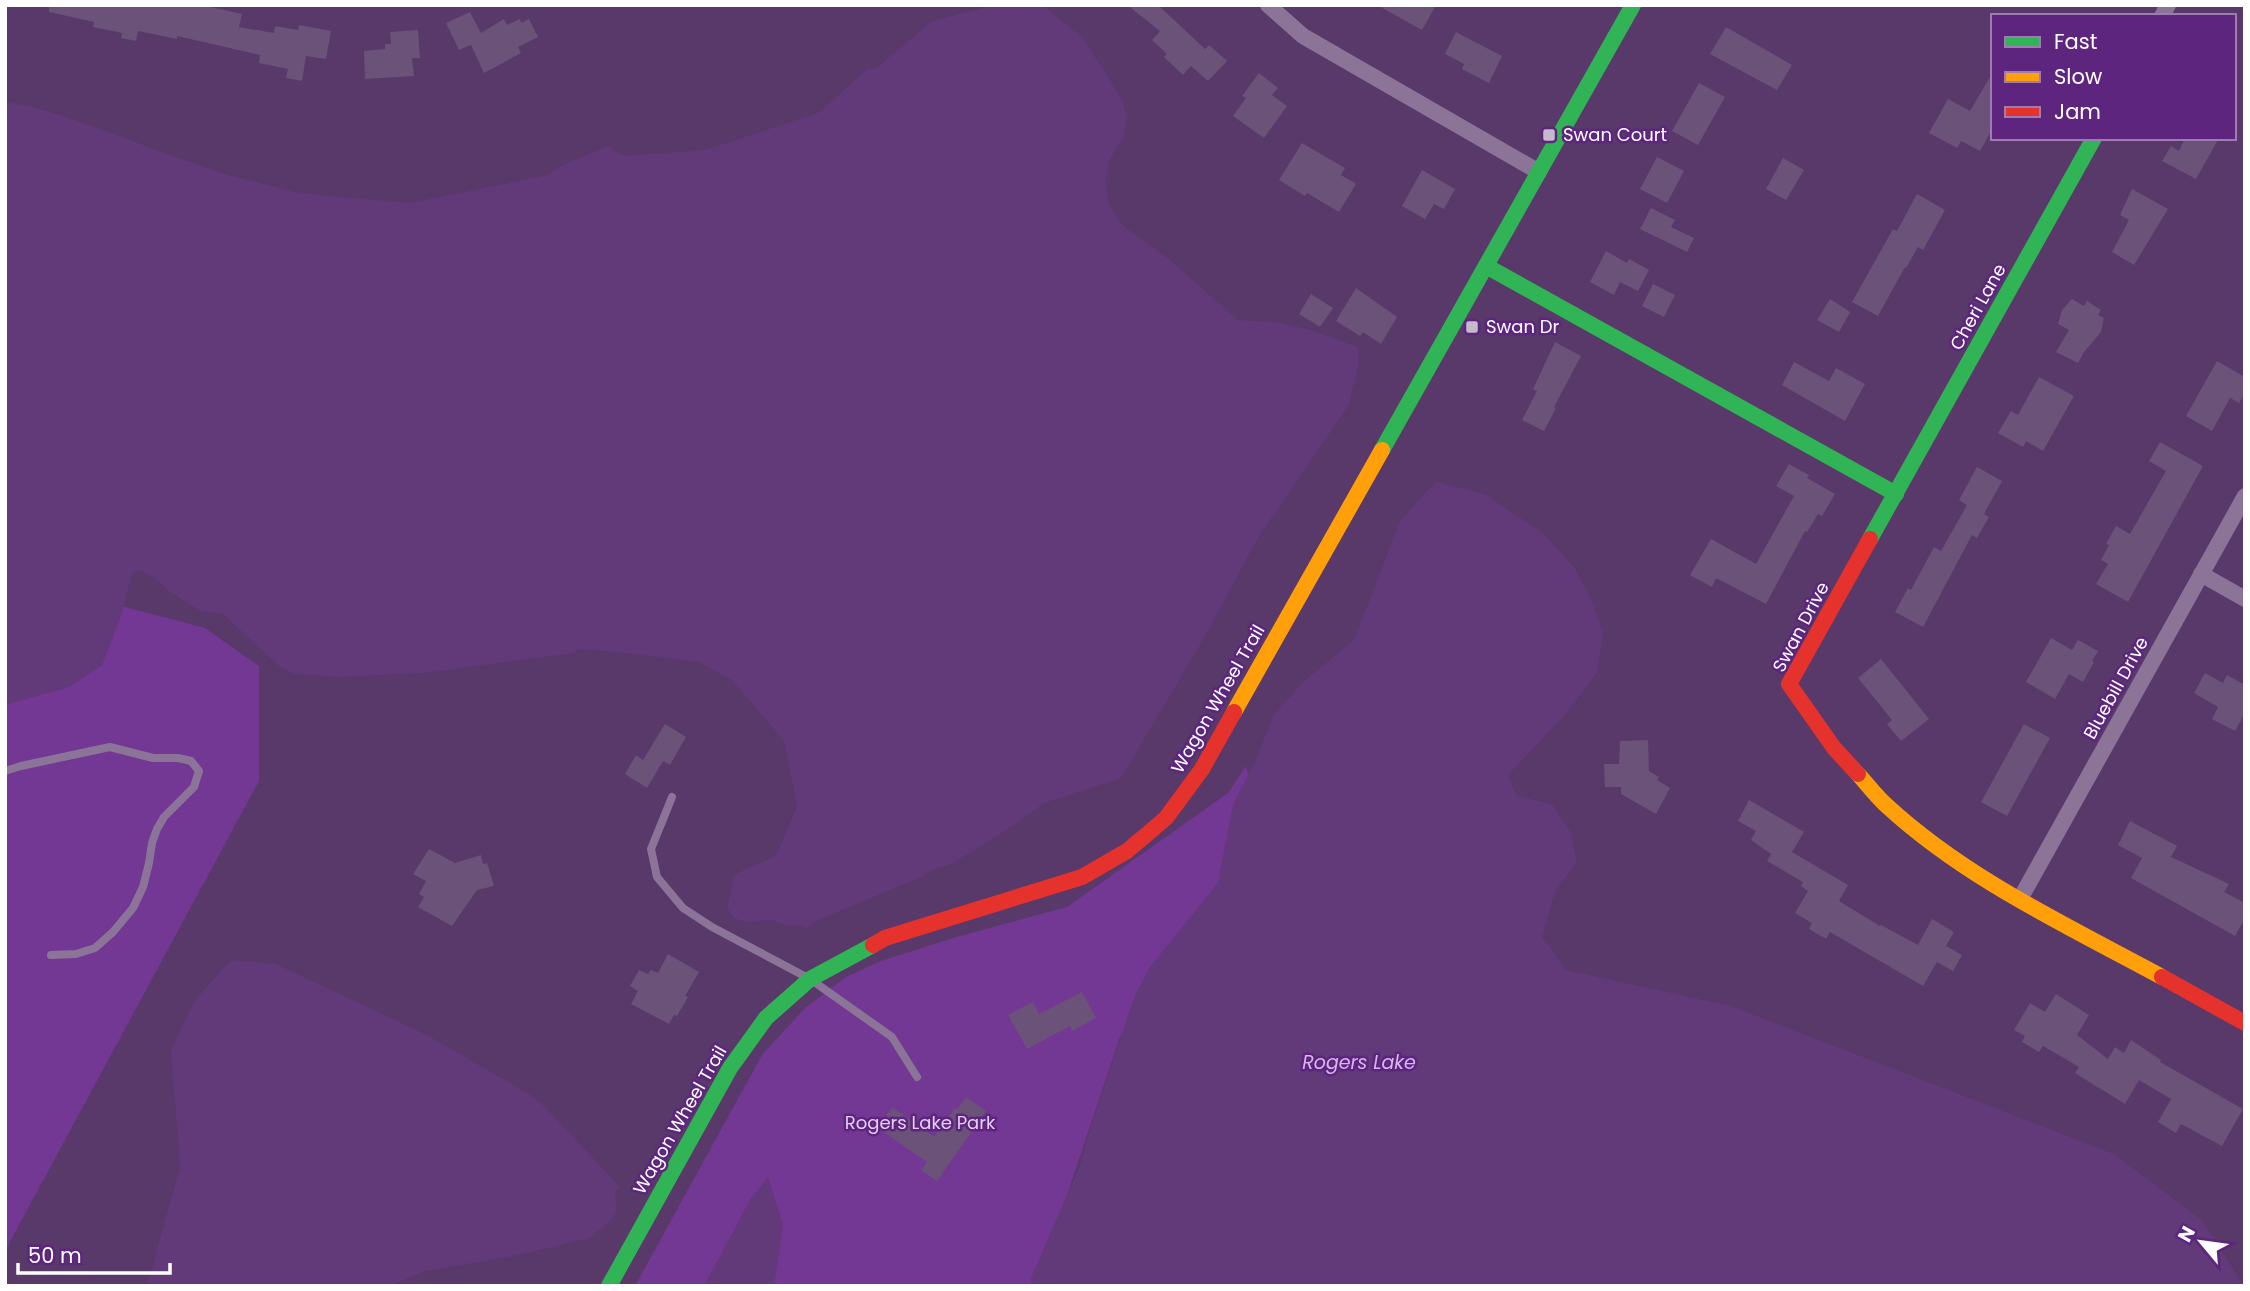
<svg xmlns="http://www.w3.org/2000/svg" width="2250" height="1291" viewBox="0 0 2250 1291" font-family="Poppins,sans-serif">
<rect width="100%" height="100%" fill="#58396a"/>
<g fill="#723894">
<path d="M102,601L205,628L259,666V781L5,1251V620Z"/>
<path d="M1246,766L1271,863L1120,1037L1067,1195L1030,1286H635L762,1055L805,1008L846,977L881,961L953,938L1067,907L1228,793Z"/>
</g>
<g fill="#623979">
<path d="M994,5H1042L1082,37L1122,99L1127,119L1123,138L1109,161L1105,181L1109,203L1122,225L1170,260L1238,320L1281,323L1307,329L1358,347L1359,362L1349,405L1259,536L1203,640L1121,778L1044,803L1013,826L952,864L933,869L921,877L814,922L807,928L799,925L788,926L772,920L745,922L734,918L727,908L735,874L776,856L797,806L784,741L733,681L699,662L637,654L577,649L575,653L423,673L339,677L295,674L280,667L223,614L200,611L169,591L155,578L139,570L132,573L121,616L102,665L69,687L5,705V102L29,106L64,116L220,173L299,193L409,203L548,175C563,162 589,155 608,146L623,156L705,150L820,112L868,68L875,69L932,21Z"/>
<path d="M1436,481L1486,495L1543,533L1574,567L1591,598L1603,634L1597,673L1564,716L1508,775L1516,795L1553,805L1570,831L1577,862L1556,889L1542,937L1566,970L1731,1006L2114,1154L2202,1220L2244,1286H1032L1031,1278L1081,1163L1089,1132L1135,995L1150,967L1218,883L1233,805L1255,762L1273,716L1303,682L1354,640L1400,521Z"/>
<path d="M231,960L276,964L427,1035L529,1094L544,1106L620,1187L615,1192L617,1210L613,1218L590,1238L518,1255L425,1271L390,1286H147L180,1167L171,1050L195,1000Z"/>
<path d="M768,1177L783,1225L774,1286H704L750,1200Z"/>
</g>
<g fill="#6b5279">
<path d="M49,5H202L242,14L239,27L274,33L275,26L298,30L299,25L331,31L326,59L306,56L302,81L286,78L288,69L259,63L260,55L177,36V39L138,31L136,41L121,38L122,33L93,27L94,22L49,12Z"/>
<path d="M1127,5H1158L1205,49L1209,45L1227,61L1208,81L1191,66L1183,75L1164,57L1167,54L1152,40L1160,31Z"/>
<path d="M1377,5H1436L1422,30Z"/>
<path d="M470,12L481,33L504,19L507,25L520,19L521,23L529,19L538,37L518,47L521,53L484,73L471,45L459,50L446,23Z"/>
<path d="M1726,27L1792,65L1777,90L1710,54Z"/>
<path d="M418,30L420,58H412L414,76L365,79L364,51L385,49V44H391L390,32Z"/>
<path d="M1456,32L1502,56L1489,83L1462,69L1464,64L1445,54Z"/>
<path d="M1993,72V128L1980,151L1961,141L1957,148L1929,133L1948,99L1970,111Z"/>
<path d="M1259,73L1278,88L1272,95L1287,106L1264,138L1233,116L1246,98L1242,96Z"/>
<path d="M1699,83L1725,97L1698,145L1672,131Z"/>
<path d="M2185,138H2219L2196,179L2162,161L2171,146L2179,151Z"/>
<path d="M1302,143L1345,168L1341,175L1356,184L1339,212L1307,193L1305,196L1279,180Z"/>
<path d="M1657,157L1684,171L1667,203L1640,189Z"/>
<path d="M1783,158L1804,170L1786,200L1766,189Z"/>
<path d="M1422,170L1455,189L1444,209L1434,204L1425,219L1402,206Z"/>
<path d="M2132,189L2168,209L2134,265L2112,252L2129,220L2120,215Z"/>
<path d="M1917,194L1945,210L1923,250L1918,247L1906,268L1905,267L1878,316L1852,302L1893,229L1897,231Z"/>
<path d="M1651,208L1675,220L1671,227L1694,238L1687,252L1640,229Z"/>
<path d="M1606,251L1627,263L1629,259L1649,270L1638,291L1620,282L1614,295L1590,282Z"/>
<path d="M1653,284L1675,295L1664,317L1642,306Z"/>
<path d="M1356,288L1397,317L1381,344L1363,332L1360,336L1336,321Z"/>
<path d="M1311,294L1333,308L1320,327L1299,314Z"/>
<path d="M1830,299L1850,312L1839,332L1817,320Z"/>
<path d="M2072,299L2084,306L2087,301L2101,310L2098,315L2104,318L2101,332L2084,352L2078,363L2056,352L2069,330L2058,324L2062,310Z"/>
<path d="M1555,342L1581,356L1554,407L1556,408L1544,431L1522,420L1537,391L1533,389Z"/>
<path d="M2217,361L2245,377V393L2239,403L2230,398L2212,431L2186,416Z"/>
<path d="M1794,362L1829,381L1836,368L1865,384L1845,421L1782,385Z"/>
<path d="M2039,377L2074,396L2043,451L2026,441L2023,447L1998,433L2011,411L2018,415Z"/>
<path d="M2160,442L2203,466L2128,602L2096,584L2108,564L2101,560L2109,545L2106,544L2116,526L2130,534L2166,471L2149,461Z"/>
<path d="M1789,464L1809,475L1807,478L1835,494L1822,516L1818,514L1807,532L1805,531L1766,604L1716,578L1712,587L1690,575L1711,539L1756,564L1794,496L1776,486Z"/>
<path d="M1977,467L2002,481L1984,514L1989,517L1977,538L1972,535L1923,627L1895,612L1908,588L1911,590L1934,547L1941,551L1967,505L1959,500Z"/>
<path d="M2051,638L2072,650L2078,640L2098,651L2092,661L2094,662L2083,682L2069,674L2055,699L2026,682Z"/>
<path d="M1881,659L1929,719L1901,741L1887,724L1892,720L1858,678Z"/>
<path d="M2205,673L2223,683L2227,675L2245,685V713L2235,731L2212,719L2218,707L2194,693Z"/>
<path d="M665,724L686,737L670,765L663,761L647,788L625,774L636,755L643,760Z"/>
<path d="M2024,724L2050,738L2007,816L1981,802Z"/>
<path d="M1648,740L1649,771L1659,777L1657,780L1670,788L1656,814L1621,794V787H1605L1604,764H1619L1620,741Z"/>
<path d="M1749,800L1804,832L1792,852L1848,885L1839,901L1880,926L1881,925L1918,945L1932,919L1954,932L1946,946L1962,955L1953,971L1937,962L1923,986L1830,932L1826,939L1809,929L1812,923L1795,913L1808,891L1801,886L1803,882L1767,861L1771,854L1751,840L1756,831L1738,821Z"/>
<path d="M2130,821L2177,846L2171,857L2229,884L2224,892L2245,903V918L2235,936L2131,878L2142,858L2118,845Z"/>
<path d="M429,849L455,863L481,855L483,864L487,863L494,886L477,890L452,926L418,907L424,897L419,894L426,881L413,874Z"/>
<path d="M668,954L699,972L685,996L688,997L677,1016L674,1015L669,1024L631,1004L638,991L630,986L639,970L648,974L651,970L658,973Z"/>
<path d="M1082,992L1096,1018L1072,1031L1070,1026L1027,1049L1008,1015L1033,1002L1039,1014Z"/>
<path d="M2056,994L2089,1015L2077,1035L2108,1059L2115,1047L2124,1053L2131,1040L2161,1060L2160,1062L2243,1109L2222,1146L2181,1124L2176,1133L2158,1122L2171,1099L2139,1080L2125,1104L2075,1073L2079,1067L2043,1046L2039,1052L2022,1042L2025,1036L2014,1030L2030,1003L2045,1012Z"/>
<path d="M966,1097L986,1111L937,1181L921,1170L927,1162L878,1128L892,1107L934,1137L955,1108L957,1110Z"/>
</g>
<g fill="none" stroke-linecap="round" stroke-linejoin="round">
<g stroke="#8b7498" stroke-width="8">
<path d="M5,771L21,766L110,747L153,758H178L191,761L199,771L194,787L164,817L157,829L152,843L149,863L143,887L133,908L113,932L95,948L76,954L51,955"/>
<path d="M672,797L651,849L657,877L683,908L712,927L810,979L892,1037L917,1077"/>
</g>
<g stroke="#8b7498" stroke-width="16">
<path d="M1268,5L1303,36L1539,172"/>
<path d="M2162,16L2168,5"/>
<path d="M2201,574L2245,599"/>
<path d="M2020,899L2245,496"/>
</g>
<g stroke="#30b455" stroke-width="16">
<path d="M1486,266L1896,494"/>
<path d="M1382,450L1633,5"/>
<path d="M1870,539L2094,138"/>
<path d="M609,1286L730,1068L766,1018L810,979L873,945"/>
</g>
<g stroke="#ff9f0a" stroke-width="16">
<path d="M1234,712L1382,450"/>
<path d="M1858,774C1867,784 1876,796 1886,805C1966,879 2068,926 2162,977"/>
</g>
<g stroke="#e5322d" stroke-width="16">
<path d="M1858,774L1834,748L1789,684L1870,539"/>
<path d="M873,945L885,938L1082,877L1127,851L1166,818L1202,769L1234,712"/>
<path d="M2162,977L2245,1023"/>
</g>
</g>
<g fill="#c5bacb" stroke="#5d257e" stroke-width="2.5">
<rect x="1542" y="128" width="14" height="14" rx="3.5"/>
<rect x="1465" y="320" width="14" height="14" rx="3.5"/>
</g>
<g text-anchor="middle" stroke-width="5" stroke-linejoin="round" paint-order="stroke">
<g font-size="18" fill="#fff" stroke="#5d257e" text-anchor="start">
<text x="1563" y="141">Swan Court</text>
<text x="1486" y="333">Swan Dr</text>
</g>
<g font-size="18" fill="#fff" stroke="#5d257e">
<text transform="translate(1978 307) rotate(-61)" y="6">Cheri Lane</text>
<text transform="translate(1801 627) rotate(-62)" y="6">Swan Drive</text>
<text transform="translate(2116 688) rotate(-61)" y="6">Bluebill Drive</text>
<text transform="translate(1218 699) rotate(-60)" y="6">Wagon Wheel Trail</text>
<text transform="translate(680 1120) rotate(-60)" y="6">Wagon Wheel Trail</text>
</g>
<g font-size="18" fill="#e5cdf4" stroke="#5d257e">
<text x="920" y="1129">Rogers Lake Park</text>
</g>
<g font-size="19" font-style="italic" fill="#d8b5ed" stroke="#5d257e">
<text x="1359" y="1069">Rogers Lake</text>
</g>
</g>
<rect width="2250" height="1291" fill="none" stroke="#ffffff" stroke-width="14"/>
<rect x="1991" y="14" width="245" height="126" fill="#5d257e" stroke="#9e7cb2" stroke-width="2"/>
<rect x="2005" y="37" width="35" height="10" fill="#30b455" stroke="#9e7cb2" stroke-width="2"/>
<text x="2054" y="49" font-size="21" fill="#ffffff">Fast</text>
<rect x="2005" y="72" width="35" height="10" fill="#ff9f0a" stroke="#9e7cb2" stroke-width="2"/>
<text x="2054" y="84" font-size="21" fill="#ffffff">Slow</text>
<rect x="2005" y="107" width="35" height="10" fill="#e5322d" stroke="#9e7cb2" stroke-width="2"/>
<text x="2054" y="119" font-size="21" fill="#ffffff">Jam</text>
<g transform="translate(2201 1242) rotate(299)" stroke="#5d257e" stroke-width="5" paint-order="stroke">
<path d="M0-5L12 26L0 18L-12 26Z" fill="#ffffff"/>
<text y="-10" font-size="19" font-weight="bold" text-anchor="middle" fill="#ffffff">N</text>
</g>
<path d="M18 1263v10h152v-10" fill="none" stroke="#ffffff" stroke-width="3.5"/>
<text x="28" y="1263" font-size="21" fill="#ffffff" stroke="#5d257e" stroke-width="5" paint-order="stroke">50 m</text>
</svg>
